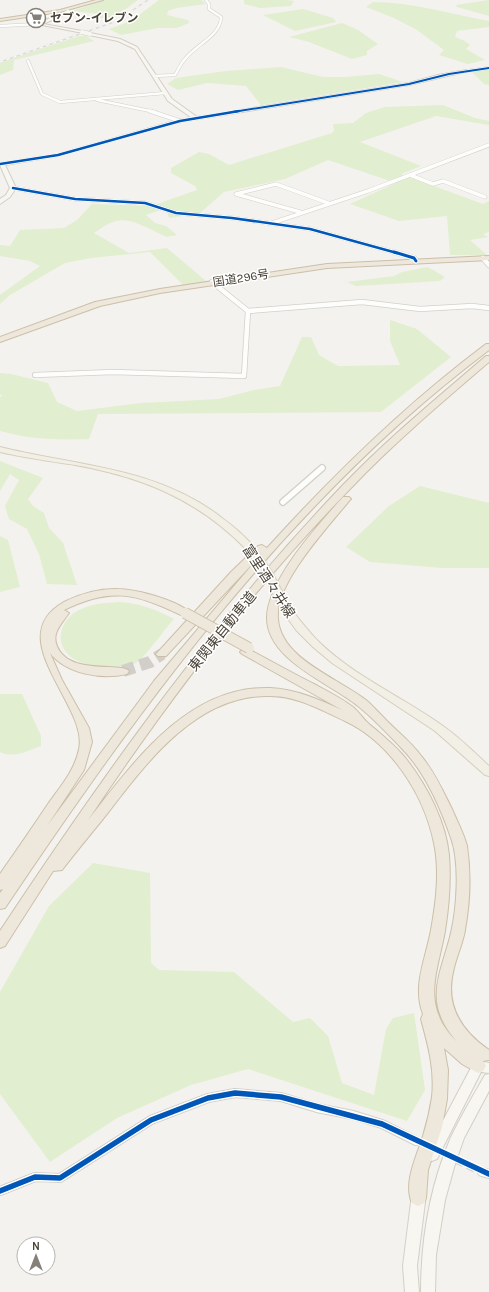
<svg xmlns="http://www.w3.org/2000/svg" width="489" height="1292" viewBox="0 0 489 1292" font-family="Karla,'Noto Sans JP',sans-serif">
<rect width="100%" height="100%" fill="#f4f2ee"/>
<g fill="#e1eecf">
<path d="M105,0H138L112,19L94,17L100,14L72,11Z"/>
<path d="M159,0H201L206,4L176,8L168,11L167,15L188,20L189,23L177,28H158L121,35L109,29L131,21Z"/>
<path d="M244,0H287L294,1L291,6L260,8L244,4Z"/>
<path d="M489,0V16L457,7L456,5Z"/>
<path d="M373,2C413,2 450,14 489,21V27L457,31L455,37L465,41L470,45L466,49L485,60L468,64L439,55L444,50L417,30L394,18L366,7Z"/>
<path d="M303,9L333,18L336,22L295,31L263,15Z"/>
<path d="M342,23L358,30L378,44L367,51V55L352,59L309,42L289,37Z"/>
<path d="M79,36H86L94,41L14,60L13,70L0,75V63Z"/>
<path d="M281,67L323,77H346L379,74L403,82L261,105L246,86L207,83L178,90L167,84L176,78L226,71Z"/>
<path d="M489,69V85L484,84L471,71Z"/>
<path d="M443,105L475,118L489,121V125L436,116L360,142L421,166L401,174L483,204L489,201V232L483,234L488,237L470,240L487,255H450L447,216L399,221L350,204L396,183L328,160L285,179L224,192L199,214L169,218L166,208L146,215L155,223L166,226L177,235L167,237C152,231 132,217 116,221C108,223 100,229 94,233L129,253L167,248L206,281L183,285L150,252L91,258L65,263L10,295L0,304V295L40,266L30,261L0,256V245L10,246L20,230L64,228L77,220L92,204L151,206L197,190L195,186L171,173V168L199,152L209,154L229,165L332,133L334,130L333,124L353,123L366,113L385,107Z"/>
<path d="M428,267L445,277L440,281L356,286L347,282L394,276L402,272Z"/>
<path d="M390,320L417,329L451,357L381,412L98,414L89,439C55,440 34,440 0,431V397L2,396L0,394V373L11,374L48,383L57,402L77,411L141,403L219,399L254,390L280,386L302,337H311L319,355L338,366L400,365L390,341Z"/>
<path d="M0,461L43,478L28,499L33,506L44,513L49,528L63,543L77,585L47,584L39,554L27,529L9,519L5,506L19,480L10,474L0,491Z"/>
<path d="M420,486L489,503V568H442L370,562L346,547L389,506Z"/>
<path d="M0,536L8,540L20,587L0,592Z"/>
<path d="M118,602C140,603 155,609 174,619C166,627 144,659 136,663C129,666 120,666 112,667C99,668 82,665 71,657C55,644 59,624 74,613C87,604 103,603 118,602Z"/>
<path d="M0,694H22L41,736V746C29,750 13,759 0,752Z"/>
<path d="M93,863L150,873L151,963L159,970L234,972L293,1022L310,1018L328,1036L342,1083L374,1095L386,1029L393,1018L414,1013L425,1090L407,1121L248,1069L191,1085L117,1118L50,1162L0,1094V992L49,906Z"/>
</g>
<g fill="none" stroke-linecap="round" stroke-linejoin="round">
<path stroke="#d2cfca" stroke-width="8" stroke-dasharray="8 4.5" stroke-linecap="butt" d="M434,1149L482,1172"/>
<path stroke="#d2cfca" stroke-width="10" stroke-dasharray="10 5" stroke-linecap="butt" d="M161,655L162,654"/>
<path stroke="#d2cfca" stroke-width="12" stroke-dasharray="12 6" stroke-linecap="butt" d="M123,671L150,662L162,654"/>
<g stroke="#d2d0cb" stroke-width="3.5">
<g id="street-far4">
<path d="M0,26L39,24"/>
<path d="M28,61L42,94L60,102L165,93"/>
<path d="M467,71L489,68"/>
<path d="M155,76L175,75C178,70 181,63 185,59C195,45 221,36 221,17L209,9V4L206,0"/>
<path d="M97,100L155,112"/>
</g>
</g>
<g stroke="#d2d0cb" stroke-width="4.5">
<g id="street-far3">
<path d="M150,111L180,121"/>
<path d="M410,175L433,184L443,181L485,197"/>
<path d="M13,188L75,199L145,203L176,213L232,218L310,229L397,253"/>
<path d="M300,212L236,194L276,184L328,203"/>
<path d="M272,223L368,191L489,145"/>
</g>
</g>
<g stroke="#d2d0cb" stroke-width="6">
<g id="street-far2">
<path d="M394,252L414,258L416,261"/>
<path d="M483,258L489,265"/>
<path d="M212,282L248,311L362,302L420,309L472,306L489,308"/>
<path d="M35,375L113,372L244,376L248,311"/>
</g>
</g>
<g stroke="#d2d0cb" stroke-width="8">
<path id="street-far1" d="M283,502L322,468"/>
</g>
<g stroke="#d2d0cb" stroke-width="10">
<g id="street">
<path d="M482,1172L489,1174"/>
<path d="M0,1191L35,1177L60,1178L151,1120L208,1098L235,1093L281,1097L317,1108L353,1115L382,1124L416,1141"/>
</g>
</g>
<g stroke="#d3cfc5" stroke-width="2">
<g id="secondary">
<path d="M67,9L70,10L68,13L43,24L82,31L83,33L37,24L66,11Z"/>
<path d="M90,33L120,39L137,47L172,99L197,117L409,83L438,75L467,70L469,71L409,85L180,122L58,156L5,165L16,188L10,197L0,204V199L6,195L10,188L0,165V163L58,154L178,120L192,118L168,101L135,49L118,41L89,35Z"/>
<path d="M478,1061L489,1063V1073L481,1072L437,1159L432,1161L427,1159L425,1155L427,1151L474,1062Z"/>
<path d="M489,1074V1091L464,1138L455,1164L445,1200L436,1255L435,1292H421C421,1239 430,1186 451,1137C461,1116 473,1096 485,1075Z"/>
<path d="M419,1188L424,1190L426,1194L417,1266L419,1292H405L403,1266L412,1194L414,1190Z"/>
</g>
</g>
<g stroke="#d6cebb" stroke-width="2">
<g id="primary">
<path d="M0,447C76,466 158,467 222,518C233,526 245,536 254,547L252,549H246C197,499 142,477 75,465C50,461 25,458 0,452Z"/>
<path d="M285,604L288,605C298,618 308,631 319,642C355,677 403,697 443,726C460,738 474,752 489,766V776L485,775L435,731L332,663L313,647L296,630L280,607Z"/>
</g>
</g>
<g stroke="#ccbfa9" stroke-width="2">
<g id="highway">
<path d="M96,0H103L60,12L0,21V19L60,10Z"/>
<path d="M489,256V260L327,268L160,293L100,306L0,342V337L95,302L160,289L327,264Z"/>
<path d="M486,344H489V350C291,499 142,704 5,908L0,909V893L3,889L0,890V874C16,851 32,828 48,804C60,787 75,770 79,749C89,706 0,638 64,602C86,591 110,586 135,591C148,593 182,603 190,613L185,616L181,615C135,593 111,587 64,610L69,613C59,627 48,637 62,654C78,673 123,663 129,671L127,674C102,680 66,674 50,653L62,680L89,728L92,742L84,770L47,826L154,681L257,559L166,656H158L156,654L158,652L231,572L258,546L262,545L267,548C334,474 406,404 486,344Z"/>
<path d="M486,356H489V362C441,403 394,443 351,488C252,589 166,703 88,820C133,763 188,685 270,688C296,689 320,700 342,710L242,654L240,652L242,650H250C271,661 292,673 314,684C327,691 341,698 353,707C359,712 363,719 369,724C382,735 396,746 407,760C427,786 446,822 449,855C451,880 449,906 445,931C437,975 420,1006 458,1043C422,1002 440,977 451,933C457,907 460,863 451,838C441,809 427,777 407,754C393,739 373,718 358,706C330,683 267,660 267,618C267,580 319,524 343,497H349L351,499L349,501C328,527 274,584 278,619C281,659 338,678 366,700C373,706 380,714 387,721C399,733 412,743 422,757C435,773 443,791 452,809C457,821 464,834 467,846C471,873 470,903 465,930C463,943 457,955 454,968C444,1004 460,1030 489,1050V1060L483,1061L486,1066L483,1071L478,1073L462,1064L444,1048L448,1070L447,1099L442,1127L428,1170L426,1198L424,1203L418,1206L412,1203C403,1182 417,1156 423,1136C427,1123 430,1110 432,1097C435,1069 428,1045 421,1019L423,1014C412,986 426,958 431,930C436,902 440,871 434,843C424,794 390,742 345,721C321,710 297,696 270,696C195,694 144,766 103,819C89,836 75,853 62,870L53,871L5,946L0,948V931C104,774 212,622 342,486C387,439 437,398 486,356Z"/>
</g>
</g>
<use href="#street-far4" stroke="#fdfdfc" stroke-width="2.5"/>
<use href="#street-far3" stroke="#fdfdfc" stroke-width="3.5"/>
<use href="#street-far2" stroke="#fdfdfc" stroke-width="4.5"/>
<use href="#street-far1" stroke="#fdfdfc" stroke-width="5.5"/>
<use href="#street" stroke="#fdfdfc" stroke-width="8"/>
<use href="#secondary" fill="#f7f6f1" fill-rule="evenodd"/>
<use href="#primary" fill="#f2efe6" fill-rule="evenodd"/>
<use href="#highway" fill="#ede8db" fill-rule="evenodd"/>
<g stroke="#dbdbda" stroke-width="1.5">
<path id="rail" d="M0,62L117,21L148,0"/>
</g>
<use href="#rail" stroke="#fff" stroke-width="1" stroke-dasharray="3.5" stroke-linecap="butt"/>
<g stroke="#d3cfc5" stroke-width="5" stroke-linecap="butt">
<path id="secondary-bridge" d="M82,32L90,34"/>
</g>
<g stroke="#d6cebb" stroke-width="11" stroke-linecap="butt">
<path id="primary-bridge" d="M249,547L268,574L285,607"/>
</g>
<g stroke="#ccbfa9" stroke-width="12" stroke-linecap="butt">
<path id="highway-bridge" d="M185,613L249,648"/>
</g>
<use href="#secondary-bridge" stroke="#f7f6f1" stroke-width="4"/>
<use href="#primary-bridge" stroke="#f2efe6" stroke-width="9"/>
<use href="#highway-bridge" stroke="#ede8db" stroke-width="10"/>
<g stroke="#fff" stroke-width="3">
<path id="cycleway-far3" d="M233,112L409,84L449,74L489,68"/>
</g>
<g stroke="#fff" stroke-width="4">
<g id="cycleway-far2">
<path d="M0,164L58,155L180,121L239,111"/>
<path d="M13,188L75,199L145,203L176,213L232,218L310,229L397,253"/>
</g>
</g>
<g stroke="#fff" stroke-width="5">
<path id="cycleway-far1" d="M394,252L414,258L416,261"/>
</g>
<g stroke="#fff" stroke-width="8">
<path id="cycleway" d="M0,1191L35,1177L60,1178L151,1120L208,1098L235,1093L281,1097L382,1124L489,1174"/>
</g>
<use href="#cycleway-far3" stroke="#0057b8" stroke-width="2"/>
<use href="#cycleway-far2" stroke="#0057b8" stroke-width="2.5"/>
<use href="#cycleway-far1" stroke="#0057b8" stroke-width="3"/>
<use href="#cycleway" stroke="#0057b8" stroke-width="5.5"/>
</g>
<defs>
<g id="supermarket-ring" transform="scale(1)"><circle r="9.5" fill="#fff" stroke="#868178" stroke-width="1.5"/><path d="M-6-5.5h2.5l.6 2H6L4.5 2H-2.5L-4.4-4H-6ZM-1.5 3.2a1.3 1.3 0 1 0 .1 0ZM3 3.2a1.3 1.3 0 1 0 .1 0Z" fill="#868178"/></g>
</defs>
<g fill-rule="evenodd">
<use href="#supermarket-ring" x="36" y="18"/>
</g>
<g text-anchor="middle" stroke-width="3" stroke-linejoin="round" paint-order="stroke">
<g font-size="12" font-weight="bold" fill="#4b4439" stroke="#fff" text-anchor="start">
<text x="50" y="22">セブン-イレブン</text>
</g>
<g font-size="12" fill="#4b4439" stroke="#fff">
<text transform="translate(241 278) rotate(-9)" y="4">国道296号</text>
</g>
<g font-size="14" fill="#4b4439" stroke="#fff">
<text transform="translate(269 581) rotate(57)" y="5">富里酒々井線</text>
<text transform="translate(222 631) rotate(-51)" y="5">東関東自動車道</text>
</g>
</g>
<g transform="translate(36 1256)"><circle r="19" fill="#ffffff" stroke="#b7b4b0"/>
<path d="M0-3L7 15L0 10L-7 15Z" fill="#868178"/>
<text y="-6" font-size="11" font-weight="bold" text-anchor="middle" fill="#4b4439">N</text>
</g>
</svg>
